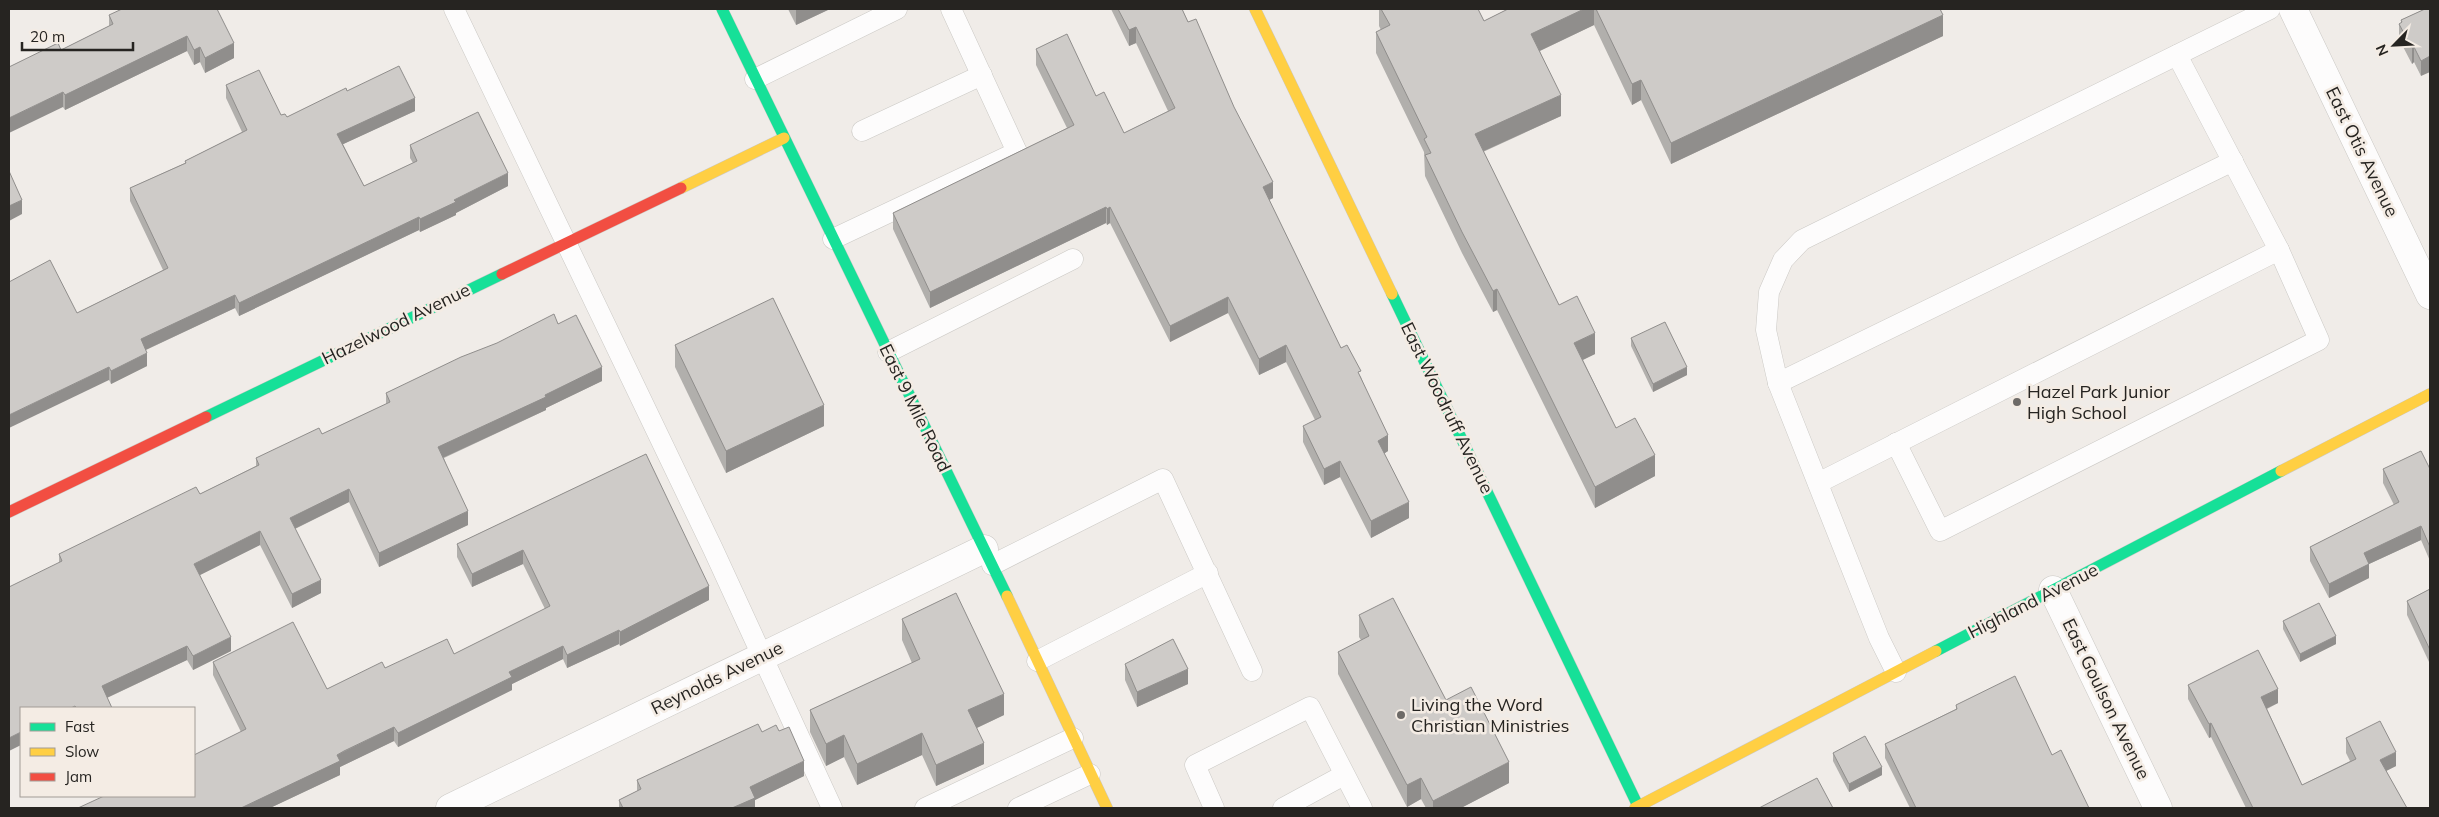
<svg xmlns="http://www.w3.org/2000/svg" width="2439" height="817" viewBox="0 0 2439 817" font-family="Mulish,sans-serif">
<rect width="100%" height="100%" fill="#f0ece8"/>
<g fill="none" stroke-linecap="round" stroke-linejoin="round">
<g stroke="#cbc9c5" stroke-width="21">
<g id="lane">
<path d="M454,9L713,549L832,808"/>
<path d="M755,79L897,9"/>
<path d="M862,131L982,75"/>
<path d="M833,239L1017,152L951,9"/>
<path d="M888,352L1073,259"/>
<path d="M1778,383L2233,161"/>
<path d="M1896,443L1940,531L2319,340L2279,250"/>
<path d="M1818,483L2279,250L2177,55"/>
<path d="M992,565L1163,479L1252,671"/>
<path d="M1037,661L1208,573"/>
<path d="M1896,672L1879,638L1778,383L1766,330L1769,292L1783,260L1802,240L2270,9"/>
<path d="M925,808L1073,738"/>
<path d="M1018,808L1090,774"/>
<path d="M1214,808L1195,765L1310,707L1362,808"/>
<path d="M1283,808L1344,775"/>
</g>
</g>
<g stroke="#cbc9c5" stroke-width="29">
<g id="street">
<path d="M2293,9L2430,295"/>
<path d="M2053,590L2158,808"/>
<path d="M450,808L984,549"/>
</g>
</g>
<g stroke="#cbc9c5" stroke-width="12">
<g id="fast">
<path d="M722,9L1007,596"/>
<path d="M1392,294L1639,808"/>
<path d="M206,417L502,274"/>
<path d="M1936,651L2281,471"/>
</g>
</g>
<g stroke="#cbc9c5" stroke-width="12">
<g id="slow">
<path d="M1255,9L1392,294"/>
<path d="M681,188L784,138"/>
<path d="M2281,471L2430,394"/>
<path d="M1007,596L1107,808"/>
<path d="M1635,808L1936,651"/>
</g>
</g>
<g stroke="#cbc9c5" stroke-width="12">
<g id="jam">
<path d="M502,274L681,188"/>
<path d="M9,512L206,417"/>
</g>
</g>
<use href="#lane" stroke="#fdfcfc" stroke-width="20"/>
<use href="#street" stroke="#fdfcfc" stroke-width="28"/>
<use href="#fast" stroke="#16e098" stroke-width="11"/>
<use href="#slow" stroke="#ffcf43" stroke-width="11"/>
<use href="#jam" stroke="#f24e42" stroke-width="11"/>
</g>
<g fill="#b1afac">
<path d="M217,9L234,58L205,73L200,62L194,65L187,51L65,110L63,107L61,50L109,26V15Z"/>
<path d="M788,9H830L796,25Z"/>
<path d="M1111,9H1182L1273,198L1269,200L1341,348L1361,377L1388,451L1384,453L1409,518L1371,538L1340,477L1324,485L1303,442V426L1315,420L1286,362L1259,375L1228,313L1170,342L1110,223L1107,225L1106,223L930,308L893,229V213L1067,128L1036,65V49L1096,96L1124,133L1168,111L1136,43L1129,46Z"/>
<path d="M1379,9H1478L1484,21L1508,9H1940L1943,36L1671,164L1641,100L1632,105L1594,25L1540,51L1561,116L1483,152L1559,305L1595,354L1583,360L1616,428L1655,476L1595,508L1497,310L1493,312L1462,253L1425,176L1424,152L1376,53V32L1381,30L1379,26Z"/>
<path d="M2425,9L2421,76L2414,62L2412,64L2399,39V24L2401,23V20Z"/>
<path d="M226,85L281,115L287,117L347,91L415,111L343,144L364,186L413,163L410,158V145L508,186L456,213V215L420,232L419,230L239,316L235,308L146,350L147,366L111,384L77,313L163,270L130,201V188L185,163V161L242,132L226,98Z"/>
<path d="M558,324L602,381L546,408V410L444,458L468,525L379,567L349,502L295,529L321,593L292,608L260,545L200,575L231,651L193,670L187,660L107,698L112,708H21L59,562V554L200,494L256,466V458L322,434L386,404V393Z"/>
<path d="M1631,338L1687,375L1653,392L1631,346Z"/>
<path d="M675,345L824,426L726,473L675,367Z"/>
<path d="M646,454L709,600L620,646L619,644L567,668L563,659L512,684V690L398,747L394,741L344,765L340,767V775L270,808H78L194,796L241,732L213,675V662L327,689L385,668L454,654L545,609L523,564L472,587L457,557V544Z"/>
<path d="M2383,469H2430V561L2421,540L2369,564V578L2329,598L2310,561V547L2394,505L2383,483Z"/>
<path d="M2430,589V664L2407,615V601Z"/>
<path d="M1359,615L1446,700L1509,783L1461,808H1426L1421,799L1407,807L1338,674V652L1361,640L1359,637Z"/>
<path d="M902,619L1004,715L977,728L984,764L936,786L922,755L857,785L844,757L826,766L810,732V710L912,663L902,640Z"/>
<path d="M2283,621L2336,644L2300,662L2283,629Z"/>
<path d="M1125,664L1188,684L1137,707L1125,680Z"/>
<path d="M2188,685L2278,703L2267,709L2302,785L2350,761L2346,753V738L2396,766L2386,771L2407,808H2246L2211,737L2209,738L2188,699Z"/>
<path d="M1956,705L2052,755L2089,808H1910L1885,758V744L1956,709Z"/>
<path d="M779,731L804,776L755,800V808H619V800L637,791V780L762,732Z"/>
<path d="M1833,753L1882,775L1849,792L1833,761Z"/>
</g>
<g fill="#908e8c">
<path d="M796,9H830L796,25Z"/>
<path d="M1584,9H1594V25L1531,55V34Z"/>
<path d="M1943,15V36L1671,164V143Z"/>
<path d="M1136,27V43L1129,46V30Z"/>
<path d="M187,36V51L65,110V95Z"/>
<path d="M234,43V58L205,73V58Z"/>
<path d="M200,47V62L194,65V50Z"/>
<path d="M2414,47V62L2412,64V48Z"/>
<path d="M2430,56V72L2421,76V61Z"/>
<path d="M1641,80V100L1632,105V84Z"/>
<path d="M63,92V107L9,133V118Z"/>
<path d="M1561,95V116L1475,155V134Z"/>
<path d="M415,98V111L337,147V134Z"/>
<path d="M508,173V186L456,213V215L420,232V219L454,200Z"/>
<path d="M1273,182V198L1263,203V187Z"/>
<path d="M22,200V214L9,221V206Z"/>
<path d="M1106,207V223L930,308V292Z"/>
<path d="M1110,207V223L1107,225V209Z"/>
<path d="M419,217V230L239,316V303Z"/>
<path d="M1497,289V310L1493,312V291Z"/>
<path d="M235,295V308L141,352V339Z"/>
<path d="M1228,297V313L1170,342V326Z"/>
<path d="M1595,333V354L1574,364V343Z"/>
<path d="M1286,345V362L1259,375V359Z"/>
<path d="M147,353V366L111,384V371Z"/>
<path d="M109,367V380L9,428V415Z"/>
<path d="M602,367V381L546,408V410L438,460V447Z"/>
<path d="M1687,367V375L1653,392V384Z"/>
<path d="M824,405V426L726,473V451Z"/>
<path d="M1388,435V451L1378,458V441Z"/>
<path d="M1655,455V476L1595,508V487Z"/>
<path d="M1340,461V477L1324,485V469Z"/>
<path d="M349,489V502L290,531V518Z"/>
<path d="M1409,502V518L1371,538V521Z"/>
<path d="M468,511V525L379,567V553Z"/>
<path d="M2421,526V540L2369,564V578L2329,598V584L2364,553Z"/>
<path d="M260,531V545L194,578V564Z"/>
<path d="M523,550V564L472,587V574Z"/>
<path d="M321,580V593L292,608V594Z"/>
<path d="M709,586V600L620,646V632Z"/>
<path d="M619,630V644L567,668V655Z"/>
<path d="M2336,636V644L2300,662V654Z"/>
<path d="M231,637V651L193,670V656Z"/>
<path d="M187,646V660L102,700V686Z"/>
<path d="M563,646V659L512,684V690L398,747V733L509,672Z"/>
<path d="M1188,669V684L1137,707V692Z"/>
<path d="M2278,689V703L2261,711V697Z"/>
<path d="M1004,694V715L968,732V710Z"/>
<path d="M2211,723V737L2209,738V724Z"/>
<path d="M394,727V741L340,767V775L270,808H241L337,755Z"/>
<path d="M21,732V745L9,751V738Z"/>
<path d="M922,733V755L857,785V764Z"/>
<path d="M844,735V757L826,766V744Z"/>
<path d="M984,743V764L936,786V765Z"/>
<path d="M2396,752V766L2380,774V760Z"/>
<path d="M804,761V776L755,800V808H732L750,787Z"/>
<path d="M1509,762V783L1461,808H1433V801Z"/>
<path d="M1882,767V775L1849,792V784Z"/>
<path d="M1421,778V799L1407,807V785Z"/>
</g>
<g fill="#cecbc8" stroke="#908e8c">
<path d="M122,9H217L234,43L205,58L200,47L194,50L187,36L65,95L63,92L9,118V67L58,43L61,50L113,24L109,15Z"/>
<path d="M1118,9H1182L1188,22L1196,19L1234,107L1273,182L1263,187L1341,348L1347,345L1361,371L1358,372L1388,435L1378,441L1409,502L1371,521L1340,461L1324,469L1303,426L1321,417L1286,345L1259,359L1228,297L1170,326L1110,207L1107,209L1106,207L930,292L893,213L1074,125L1036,49L1067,34L1096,96L1104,92L1124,133L1175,108L1136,27L1129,30Z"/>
<path d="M1381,9H1478L1484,21L1508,9H1584L1531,34L1561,95L1475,134L1559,305L1577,296L1595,333L1574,343L1616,428L1635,418L1655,455L1595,487L1497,289L1493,291L1462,232L1425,155L1431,153L1424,139L1427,137L1376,32L1390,25Z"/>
<path d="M1596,9H1940L1943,15L1671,143L1641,80L1632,84Z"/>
<path d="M2425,9H2430V56L2421,61L2414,47L2412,48L2399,24L2402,22L2401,20Z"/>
<path d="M399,66L415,98L337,134L364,186L417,161L410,145L478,112L508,173L454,200L456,202L420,219L419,217L239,303L235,295L141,339L147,353L111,371L109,367L9,415V282L50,260L77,313L168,268L130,188L186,163L185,161L247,130L226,85L259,70L281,115L285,114L287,117L346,88L347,91Z"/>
<path d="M9,171L22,200L9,206Z"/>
<path d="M773,298L824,405L726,451L675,345Z"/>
<path d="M554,314L558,324L576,315L602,367L545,395L546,397L438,447L468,511L379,553L349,489L290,518L321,580L292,594L260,531L194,564L231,637L193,656L187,646L102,686L112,708H77L75,706L71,708H21V732L9,738V587L62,561L59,554L196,487L200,494L259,465L256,458L319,428L322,434L390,402L386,393L461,357L497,343Z"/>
<path d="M1665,322L1687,367L1653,384L1631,338Z"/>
<path d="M2421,451L2430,469V547L2421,526L2364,553L2369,564L2329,584L2310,547L2399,502L2383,469Z"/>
<path d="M646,454L709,586L620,632L619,630L567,655L563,646L509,672L512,677L398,733L394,727L344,751L337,755L340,761L241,808H78L104,796H194V755L246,729L213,662L293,622L327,689L382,662L385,668L447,639L454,654L550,606L523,550L472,574L457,544Z"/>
<path d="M2430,589V650L2407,601Z"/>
<path d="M956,593L1004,694L968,710L984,743L936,765L922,733L857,764L844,735L826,744L810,710L920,659L902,619Z"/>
<path d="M1393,598L1446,700L1471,687L1509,762L1433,801L1421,778L1407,785L1338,652L1369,636L1359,615Z"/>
<path d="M2319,603L2336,636L2300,654L2283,621Z"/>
<path d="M1173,639L1188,669L1137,692L1125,664Z"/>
<path d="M2258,650L2278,689L2261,697L2302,785L2356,759L2346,738L2380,721L2396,752L2380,760L2407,808H2253L2211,723L2209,724L2188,685Z"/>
<path d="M2015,676L2052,755L2061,750L2089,808H1916L1885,744L1957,709L1956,705Z"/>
<path d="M758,724L762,732L776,725L779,731L789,727L804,761L750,787L755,798L732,808H623L619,800L641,789L637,780Z"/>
<path d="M1865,736L1882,767L1849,784L1833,753Z"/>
<path d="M1817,778L1833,808H1759Z"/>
</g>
<g fill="#6d6a67" stroke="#f4ece4" stroke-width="2">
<circle cx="2017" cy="402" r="5"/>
<circle cx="1401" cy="715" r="5"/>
</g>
<g text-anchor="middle" stroke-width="5" stroke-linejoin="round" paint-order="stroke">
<g font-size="18" fill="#262421" stroke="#f4ece4">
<text transform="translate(2362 152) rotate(64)" y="6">East Otis Avenue</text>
<text transform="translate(396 324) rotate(-26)" y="6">Hazelwood Avenue</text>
<text transform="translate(915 408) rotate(64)" y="6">East 9 Mile Road</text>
<text transform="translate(1447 408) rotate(64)" y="6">East Woodruff Avenue</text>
<text transform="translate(2033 601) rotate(-27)" y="6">Highland Avenue</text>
<text transform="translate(717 678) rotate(-26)" y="6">Reynolds Avenue</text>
<text transform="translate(2106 699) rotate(64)" y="6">East Goulson Avenue</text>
</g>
<g font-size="18" fill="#262421" stroke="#f4ece4" text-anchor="start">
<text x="2027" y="398">Hazel Park Junior<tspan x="2027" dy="21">High School</tspan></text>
<text x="1411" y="711">Living the Word<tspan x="1411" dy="21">Christian Ministries</tspan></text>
</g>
</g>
<rect width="2439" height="817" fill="none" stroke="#262421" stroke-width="20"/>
<rect x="20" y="707" width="175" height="90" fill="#f4ece4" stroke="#a29c96"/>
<rect x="30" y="723" width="25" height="8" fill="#16e098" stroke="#a29c96"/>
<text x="65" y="732" font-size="15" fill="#262421">Fast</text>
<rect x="30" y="748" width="25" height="8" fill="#ffcf43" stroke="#a29c96"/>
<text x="65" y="757" font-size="15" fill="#262421">Slow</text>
<rect x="30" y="773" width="25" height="8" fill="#f24e42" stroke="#a29c96"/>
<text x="65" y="782" font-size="15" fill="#262421">Jam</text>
<g transform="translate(2394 45) rotate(246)" stroke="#f4ece4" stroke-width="4" paint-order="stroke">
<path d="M0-4L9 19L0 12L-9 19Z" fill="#262421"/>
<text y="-8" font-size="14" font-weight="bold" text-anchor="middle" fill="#262421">N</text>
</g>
<path d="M22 42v8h111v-8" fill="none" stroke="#262421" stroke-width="2.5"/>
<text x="30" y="42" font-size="15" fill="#262421" stroke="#f4ece4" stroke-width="4" paint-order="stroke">20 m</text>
</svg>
